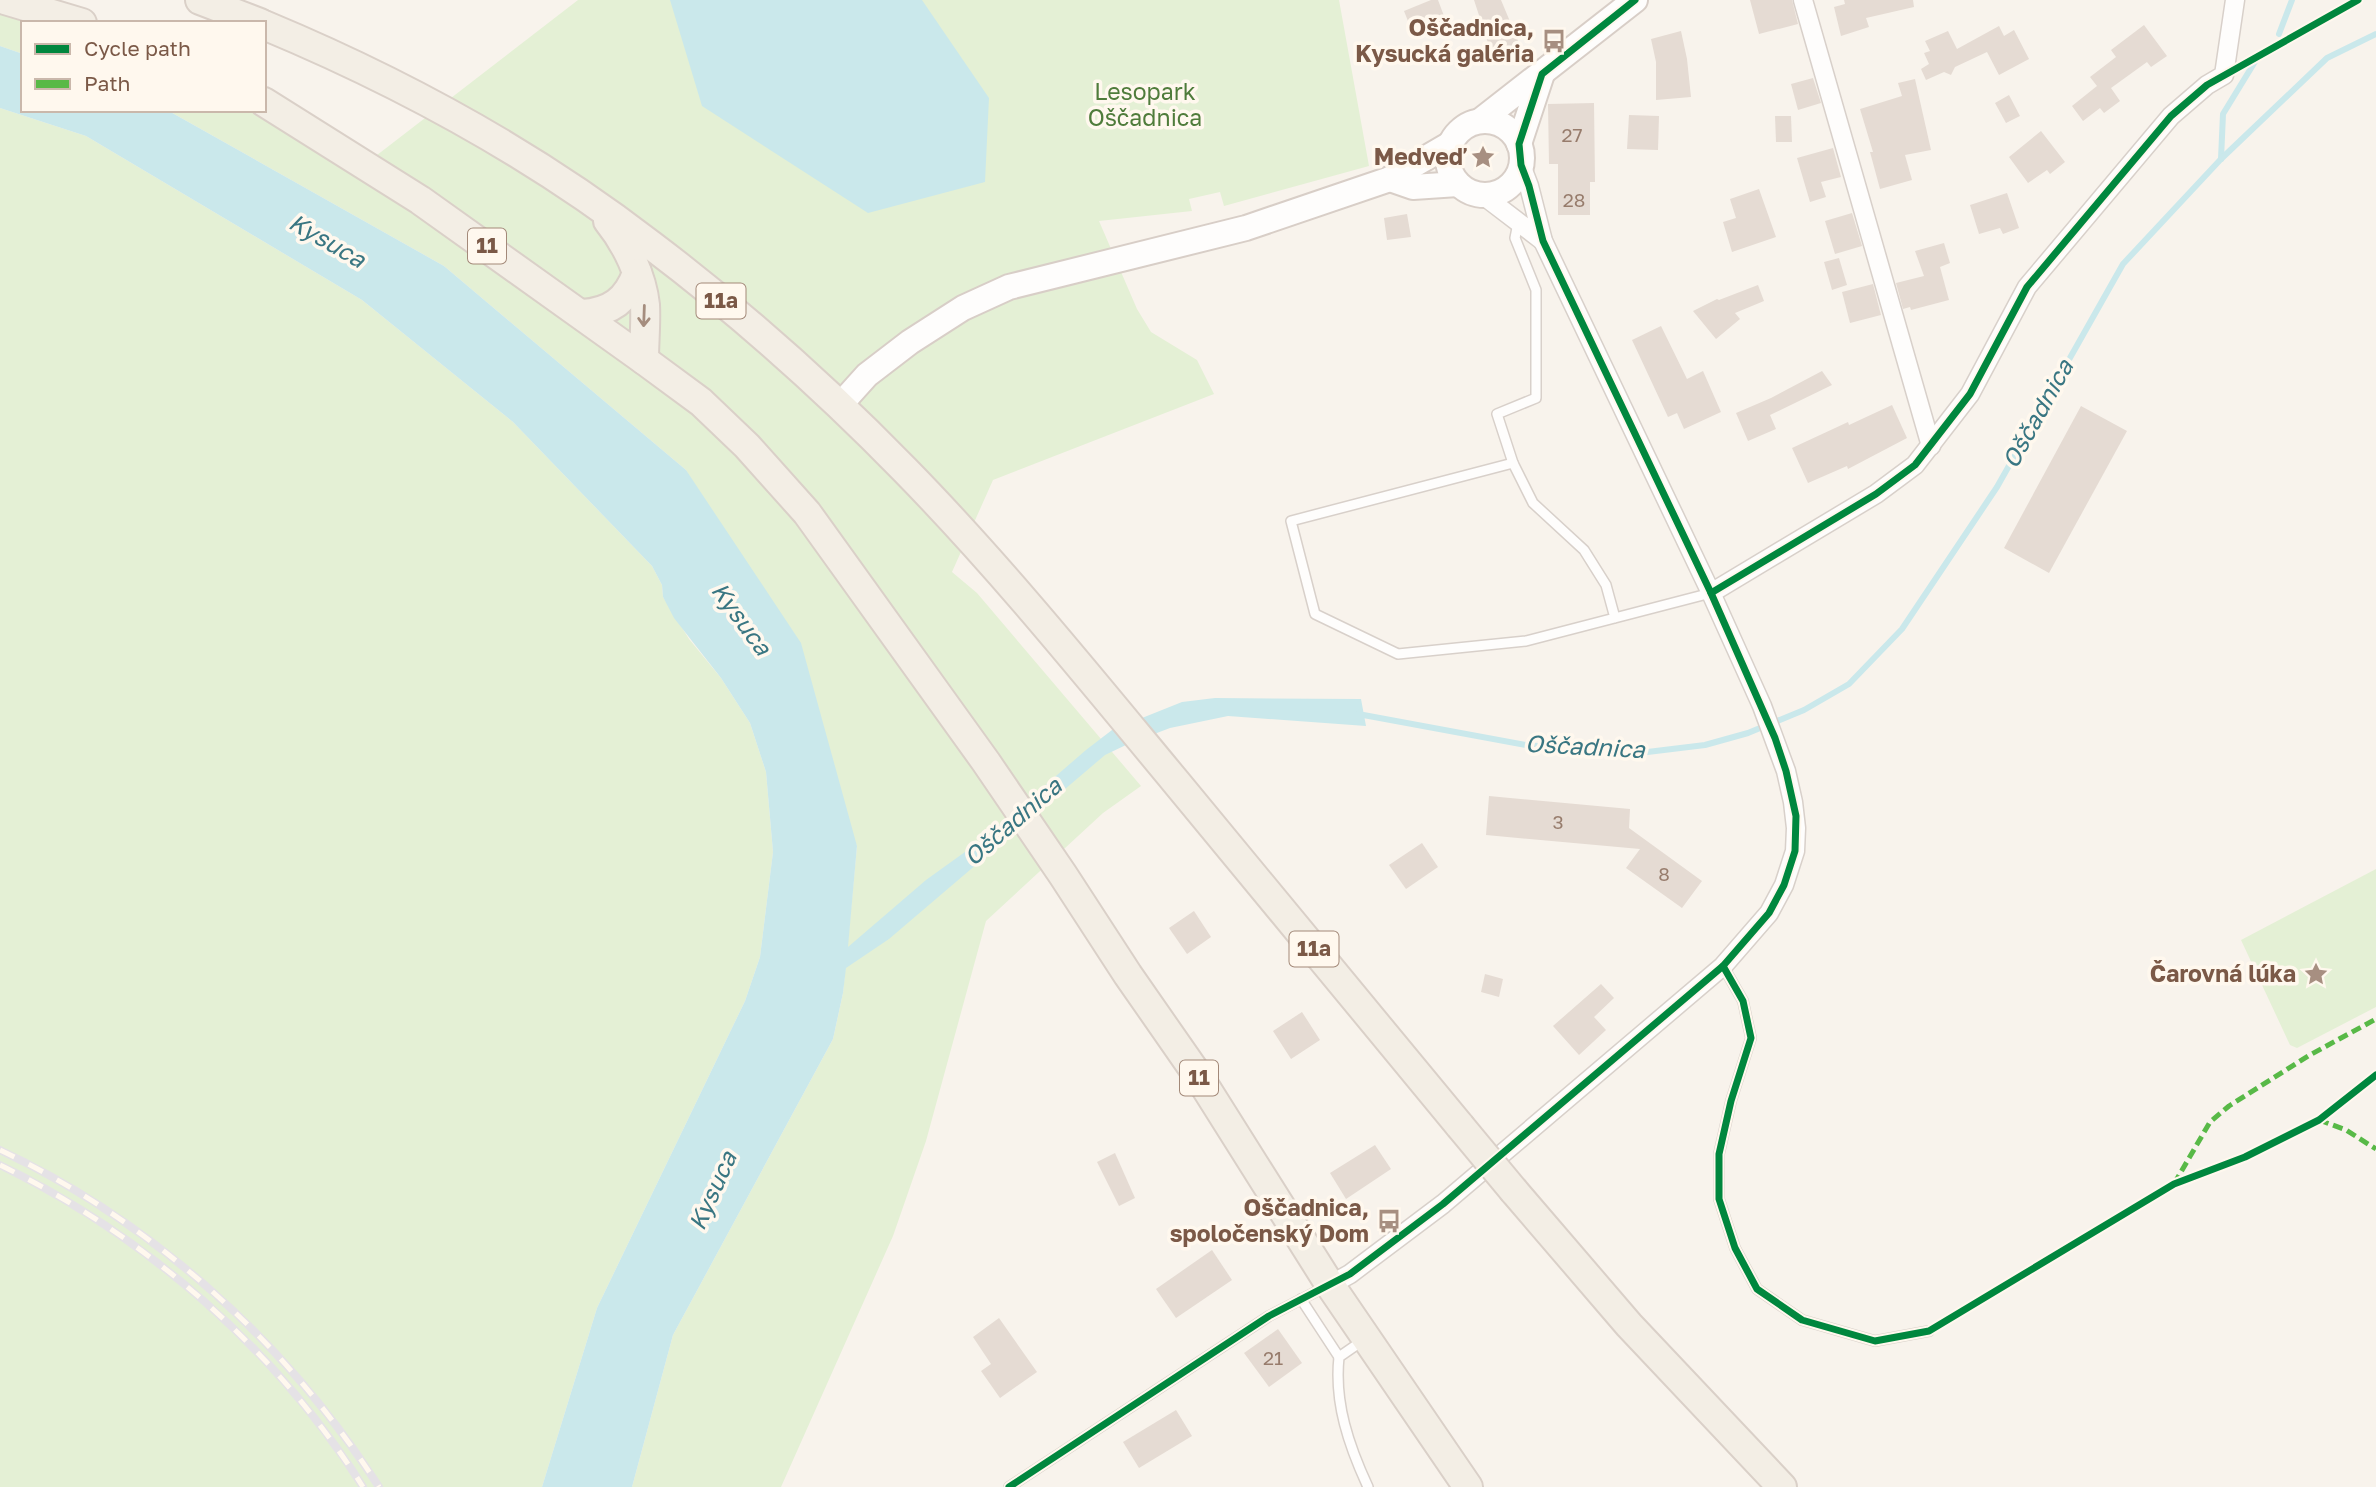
<svg xmlns="http://www.w3.org/2000/svg" width="2376" height="1487" viewBox="0 0 2376 1487" font-family="'Golos Text',sans-serif">
<rect width="100%" height="100%" fill="#f8f3ec"/>
<g fill="#e4f0d5">
<path d="M0,0L88,23H23V54L0,46Z"/>
<path d="M578,0H1339L1369,166L1224,206L1220,192L1189,199L1192,211L1099,221L1137,309L1151,332L1197,360L1214,394L993,480L952,572L977,593L1141,786L1103,813L986,921L926,1141L893,1236L781,1487H632L673,1335L833,1039L843,993L857,846L686,470L444,266L167,110H264L368,162Z"/>
<path d="M0,108L86,136L362,300L513,422L652,566L662,585L663,597L689,639L721,678L750,723L766,772L773,852L760,957L745,1001L597,1308L542,1487H0Z"/>
<path d="M2376,869V1007L2297,1048L2290,1045L2241,940Z"/>
</g>
<g fill="#cae8eb">
<path d="M670,0H922L989,98L985,182L868,213L702,106Z"/>
<path d="M0,46L23,54V110H167L444,266L686,470L801,643L857,846L848,947L926,880L983,839L1086,750L1112,730L1182,702L1215,698L1361,699L1366,726L1228,716L1170,728L1128,744L1105,755L889,939L846,968L843,993L833,1039L673,1335L632,1487H542L597,1308L745,1001L760,957L773,852L766,772L750,723L721,678L674,618L663,597L662,585L652,566L513,422L362,300L86,136L0,108Z"/>
</g>
<g fill="none" stroke-linecap="round" stroke-linejoin="round">
<g stroke="#cae8eb" stroke-width="6">
<path d="M2279,34L2292,0"/>
<path d="M2221,159L2223,114L2256,60"/>
<path d="M1358,714L1526,745L1631,754L1705,745L1748,733L1804,710L1849,684L1902,629L1997,487L2123,264L2221,159L2327,58L2376,34"/>
</g>
</g>
<g fill="#e5dbd3">
<path d="M1431,0H1438L1447,24L1414,36L1404,11Z"/>
<path d="M1474,0H1501L1519,43L1509,47L1513,57L1498,63L1494,53L1492,55Z"/>
<path d="M1750,0H1792L1798,24L1759,34Z"/>
<path d="M1844,0H1913L1914,7L1866,18L1869,27L1841,36L1834,7L1845,4Z"/>
<path d="M2144,25L2167,56L2151,67L2147,62L2111,88L2120,101L2104,113L2100,108L2083,121L2072,106L2097,86L2090,77L2116,57L2111,50Z"/>
<path d="M1999,26L2004,36L2014,30L2029,59L1999,75L1987,52L1955,67L1951,75L1944,72L1926,80L1921,69L1929,64L1924,53L1930,51L1925,41L1948,31L1957,49Z"/>
<path d="M1681,31L1687,59L1691,97L1656,100V62L1651,39Z"/>
<path d="M1813,78L1821,103L1798,110L1791,84Z"/>
<path d="M1915,79L1931,150L1905,155L1912,180L1880,189L1870,152H1873L1860,109L1902,96L1898,83Z"/>
<path d="M2009,95L2020,116L2006,123L1995,103Z"/>
<path d="M1594,103L1595,182H1590V215H1558V164H1549L1548,104Z"/>
<path d="M1629,115L1659,116L1658,150L1627,149Z"/>
<path d="M1775,116H1791L1792,142H1776Z"/>
<path d="M2041,131L2065,162L2050,174L2047,170L2028,183L2009,157Z"/>
<path d="M1833,148L1841,177L1821,182L1826,197L1810,202L1797,158Z"/>
<path d="M1759,189L1776,237L1732,252L1723,222L1736,218L1730,199Z"/>
<path d="M2007,193L2019,228L2003,234L2000,228L1979,234L1970,205Z"/>
<path d="M1852,213L1862,246L1835,254L1825,221Z"/>
<path d="M1407,214L1411,237L1387,240L1384,218Z"/>
<path d="M1944,243L1950,263L1940,267L1949,300L1911,310L1910,307L1903,309L1896,283L1924,276L1915,251Z"/>
<path d="M1839,258L1847,285L1832,290L1824,262Z"/>
<path d="M1873,284L1881,315L1850,323L1842,292Z"/>
<path d="M1758,285L1764,301L1735,313L1740,319L1716,339L1693,311L1717,299L1719,300Z"/>
<path d="M1661,326L1687,379L1703,371L1721,412L1684,429L1677,413L1668,417L1632,340Z"/>
<path d="M1822,371L1832,385L1770,415L1776,429L1748,441L1736,413L1771,398Z"/>
<path d="M1892,405L1907,438L1848,469L1847,466L1808,483L1792,448L1848,422L1849,425Z"/>
<path d="M2081,406L2127,431L2049,573L2004,548Z"/>
<path d="M1489,796L1630,809L1629,828L1702,881L1682,908L1626,868L1640,849L1486,835Z"/>
<path d="M1422,843L1438,867L1406,889L1389,865Z"/>
<path d="M1194,911L1211,937L1187,954L1169,928Z"/>
<path d="M1485,974L1503,979L1499,997L1481,992Z"/>
<path d="M1601,984L1614,998L1594,1017L1606,1030L1579,1055L1553,1026Z"/>
<path d="M1302,1012L1320,1040L1291,1059L1273,1031Z"/>
<path d="M1375,1145L1391,1169L1346,1199L1330,1173Z"/>
<path d="M1115,1153L1135,1198L1119,1206L1097,1162Z"/>
<path d="M1212,1250L1232,1280L1176,1318L1156,1289Z"/>
<path d="M999,1318L1037,1372L1000,1398L981,1371L991,1364L973,1337Z"/>
<path d="M1278,1329L1302,1363L1269,1387L1244,1353Z"/>
<path d="M1176,1410L1192,1436L1139,1468L1123,1442Z"/>
</g>
<g fill="none" stroke-linecap="round" stroke-linejoin="round">
<g stroke="#d8d0ca" stroke-width="12">
<g id="lane">
<path d="M1513,463L1497,414L1536,398V290L1515,238L1518,223"/>
<path d="M1615,618L1606,585L1584,550L1533,503L1513,463L1291,521L1315,614L1398,654L1526,641L1711,593"/>
<path d="M1723,966L1743,1001L1751,1038L1731,1101L1719,1154V1199L1735,1248L1757,1289L1802,1320L1875,1341L1929,1331"/>
<path d="M1301,1299L1339,1357"/>
<path d="M1365,1339L1339,1357C1334,1403 1349,1446 1368,1487"/>
<path d="M1009,1487L1269,1316L1327,1286"/>
</g>
</g>
<g stroke="#d8d0ca" stroke-width="21">
<g id="street">
<path d="M1803,0L1931,446"/>
<path d="M1484,196L1543,241"/>
<path d="M1711,593L1876,494L1915,465L1970,394L2027,287L2171,116L2207,85L2224,75L2235,0"/>
<path d="M1330,1285L1350,1274L1443,1204L1723,966L1769,913L1784,885L1795,851L1796,828L1793,802L1786,771L1762,706L1711,593L1543,241L1529,186L1521,165"/>
</g>
</g>
<g stroke="#d8cec7" stroke-width="28">
<g id="secondary">
<circle cx="1485" cy="158" r="37"/>
<path d="M1480,121L1635,0"/>
<path d="M1519,144L1542,74"/>
<path d="M1390,179L1413,187L1458,184"/>
<path d="M840,405L867,375L910,342L963,308L1009,287L1246,228L1390,179L1450,144"/>
</g>
</g>
<g stroke="#dad0c8" stroke-width="32">
<g id="primary">
<path d="M5,0L82,23"/>
<path d="M200,0L260,23"/>
<path d="M264,25C401,82 533,154 651,245C741,313 826,389 905,470C1001,568 1088,676 1176,782C1271,897 1365,1011 1460,1126"/>
<path d="M264,102L420,200L644,360L701,402L747,446L807,513L986,762L1063,875L1128,975L1199,1077L1330,1285L1468,1487"/>
<path d="M608,221C626,243 642,276 645,305C646,323 644,342 644,360"/>
<path d="M582,314C611,312 627,300 637,273"/>
<path d="M1514,1191L1629,1325L1782,1487"/>
</g>
</g>
<use href="#lane" stroke="#fefdfc" stroke-width="9"/>
<use href="#street" stroke="#fefdfc" stroke-width="18"/>
<use href="#secondary" stroke="#fefdfc" stroke-width="24"/>
<use href="#primary" stroke="#f3eee5" stroke-width="28"/>
<g stroke="#e5e2e6" stroke-width="8">
<g id="rail">
<path d="M0,1150C154,1223 287,1343 379,1487"/>
<path d="M0,1165C146,1236 276,1349 363,1487"/>
</g>
</g>
<use href="#rail" stroke="#fff8ee" stroke-width="5" stroke-dasharray="16" stroke-linecap="butt"/>
<g stroke="#dad0c8" stroke-width="32" stroke-linecap="butt">
<path id="primary-bridge" d="M1460,1126L1514,1191"/>
</g>
<use href="#primary-bridge" stroke="#f3eee5" stroke-width="28"/>
<g stroke="#58b947" stroke-width="5" stroke-dasharray="10 5" stroke-linecap="butt">
<path d="M2319,1120L2346,1130L2376,1149"/>
<path d="M2174,1184L2210,1122L2229,1106L2308,1056L2376,1019"/>
</g>
<g stroke="#fff8ee" stroke-width="11">
<g id="cycleway">
<path d="M1711,593L1876,494L1915,465L1970,394L2027,287L2171,116L2207,85L2358,0"/>
<path d="M1723,966L1743,1001L1751,1038L1731,1101L1719,1154V1199L1735,1248L1757,1289L1802,1320L1875,1341L1929,1331L2174,1184L2245,1157L2319,1120L2376,1075"/>
<path d="M1009,1487L1269,1316L1350,1274L1443,1204L1723,966L1769,913L1784,885L1795,851L1796,816L1786,771L1775,738L1711,593L1543,241L1529,186L1521,165L1519,144L1542,74L1635,0"/>
</g>
</g>
<use href="#cycleway" stroke="#00873e" stroke-width="7"/>
</g>
<defs><path id="oneway-shaft" d="M-6 0H5M1.5-3L5.5 0L1.5 3" fill="none" stroke-width="1.6" stroke-linecap="round" stroke-linejoin="round" transform="scale(1.75)"/></defs>
<use stroke="#a58d7e" href="#oneway-shaft" transform="translate(644 316) rotate(92)"/>
<defs>
<g id="bus-bare" transform="scale(1.89)"><path d="M-5-6H5V4H4V6H2V4H-2V6H-4V4H-5ZM-3.5-4V0h7V-4ZM-3.5 1.2v1.5H-2V1.2ZM2 1.2v1.5H3.5V1.2Z" fill="#a78f81" stroke="#fff8ee" stroke-width="2.5" paint-order="stroke"/></g>
<g id="sight-bare" transform="scale(1.89)"><path d="M0-6L1.8-2.2L6-1.7L2.9 1.2L3.7 5.4L0 3.3L-3.7 5.4L-2.9 1.2L-6-1.7L-1.8-2.2Z" fill="#a78f81" stroke="#fff8ee" stroke-width="2.5" paint-order="stroke"/></g>
</defs>
<g fill-rule="evenodd">
<use href="#bus-bare" x="1554" y="41"/>
<use href="#sight-bare" x="1483" y="157"/>
<use href="#sight-bare" x="2316" y="974"/>
<use href="#bus-bare" x="1389" y="1221"/>
</g>
<g text-anchor="middle" stroke-width="7" stroke-linejoin="round" paint-order="stroke">
<g font-size="19" fill="#977c6c">
<text x="1572" y="142">27</text>
<text x="1574" y="207">28</text>
<text x="1558" y="829">3</text>
<text x="1664" y="881">8</text>
<text x="1273" y="1365">21</text>
</g>
<g fill="#fff8ee" stroke="#a38979" stroke-width="2">
<rect x="468" y="228.5" width="38" height="35" rx="5"/>
<rect x="696.5" y="283.5" width="49" height="35" rx="5"/>
<rect x="1289.5" y="931.5" width="49" height="35" rx="5"/>
<rect x="1180" y="1060.5" width="38" height="35" rx="5"/>
</g>
<g font-size="21" font-weight="bold" fill="#7b5947">
<text x="487" y="253">11</text>
<text x="721" y="308">11a</text>
<text x="1314" y="956">11a</text>
<text x="1199" y="1085">11</text>
</g>
<g font-size="23" font-weight="bold" fill="#7b5947" stroke="#fff8ee" text-anchor="end">
<text x="1534" y="36">Oščadnica,<tspan x="1534" dy="26">Kysucká galéria</tspan></text>
<text x="1463" y="165">Medveď</text>
<text x="2296" y="982">Čarovná lúka</text>
<text x="1369" y="1216">Oščadnica,<tspan x="1369" dy="26">spoločenský Dom</tspan></text>
</g>
<g font-size="23" fill="#4f7c3b" stroke="#fff8ee">
<text x="1145" y="100">Lesopark<tspan x="1145" dy="26">Oščadnica</tspan></text>
</g>
<g font-size="24" font-style="italic" fill="#397682" stroke="#fff8ee">
<text transform="translate(327 241) rotate(30)" y="8">Kysuca</text>
<text transform="translate(2038 414) rotate(-61)" y="8">Oščadnica</text>
<text transform="translate(741 619) rotate(54)" y="8">Kysuca</text>
<text transform="translate(1585 747) rotate(3)" y="8">Oščadnica</text>
<text transform="translate(1013 822) rotate(-41)" y="8">Oščadnica</text>
<text transform="translate(713 1191) rotate(-66)" y="8">Kysuca</text>
</g>
</g>
<rect x="21" y="21" width="245" height="91" fill="#fff8ee" stroke="#cab8ab" stroke-width="2"/>
<rect x="35" y="44" width="35" height="10" fill="#00873e" stroke="#cab8ab" stroke-width="2"/>
<text x="84" y="56" font-size="21" fill="#7b5947">Cycle path</text>
<rect x="35" y="79" width="35" height="10" fill="#58b947" stroke="#cab8ab" stroke-width="2"/>
<text x="84" y="91" font-size="21" fill="#7b5947">Path</text>
</svg>
